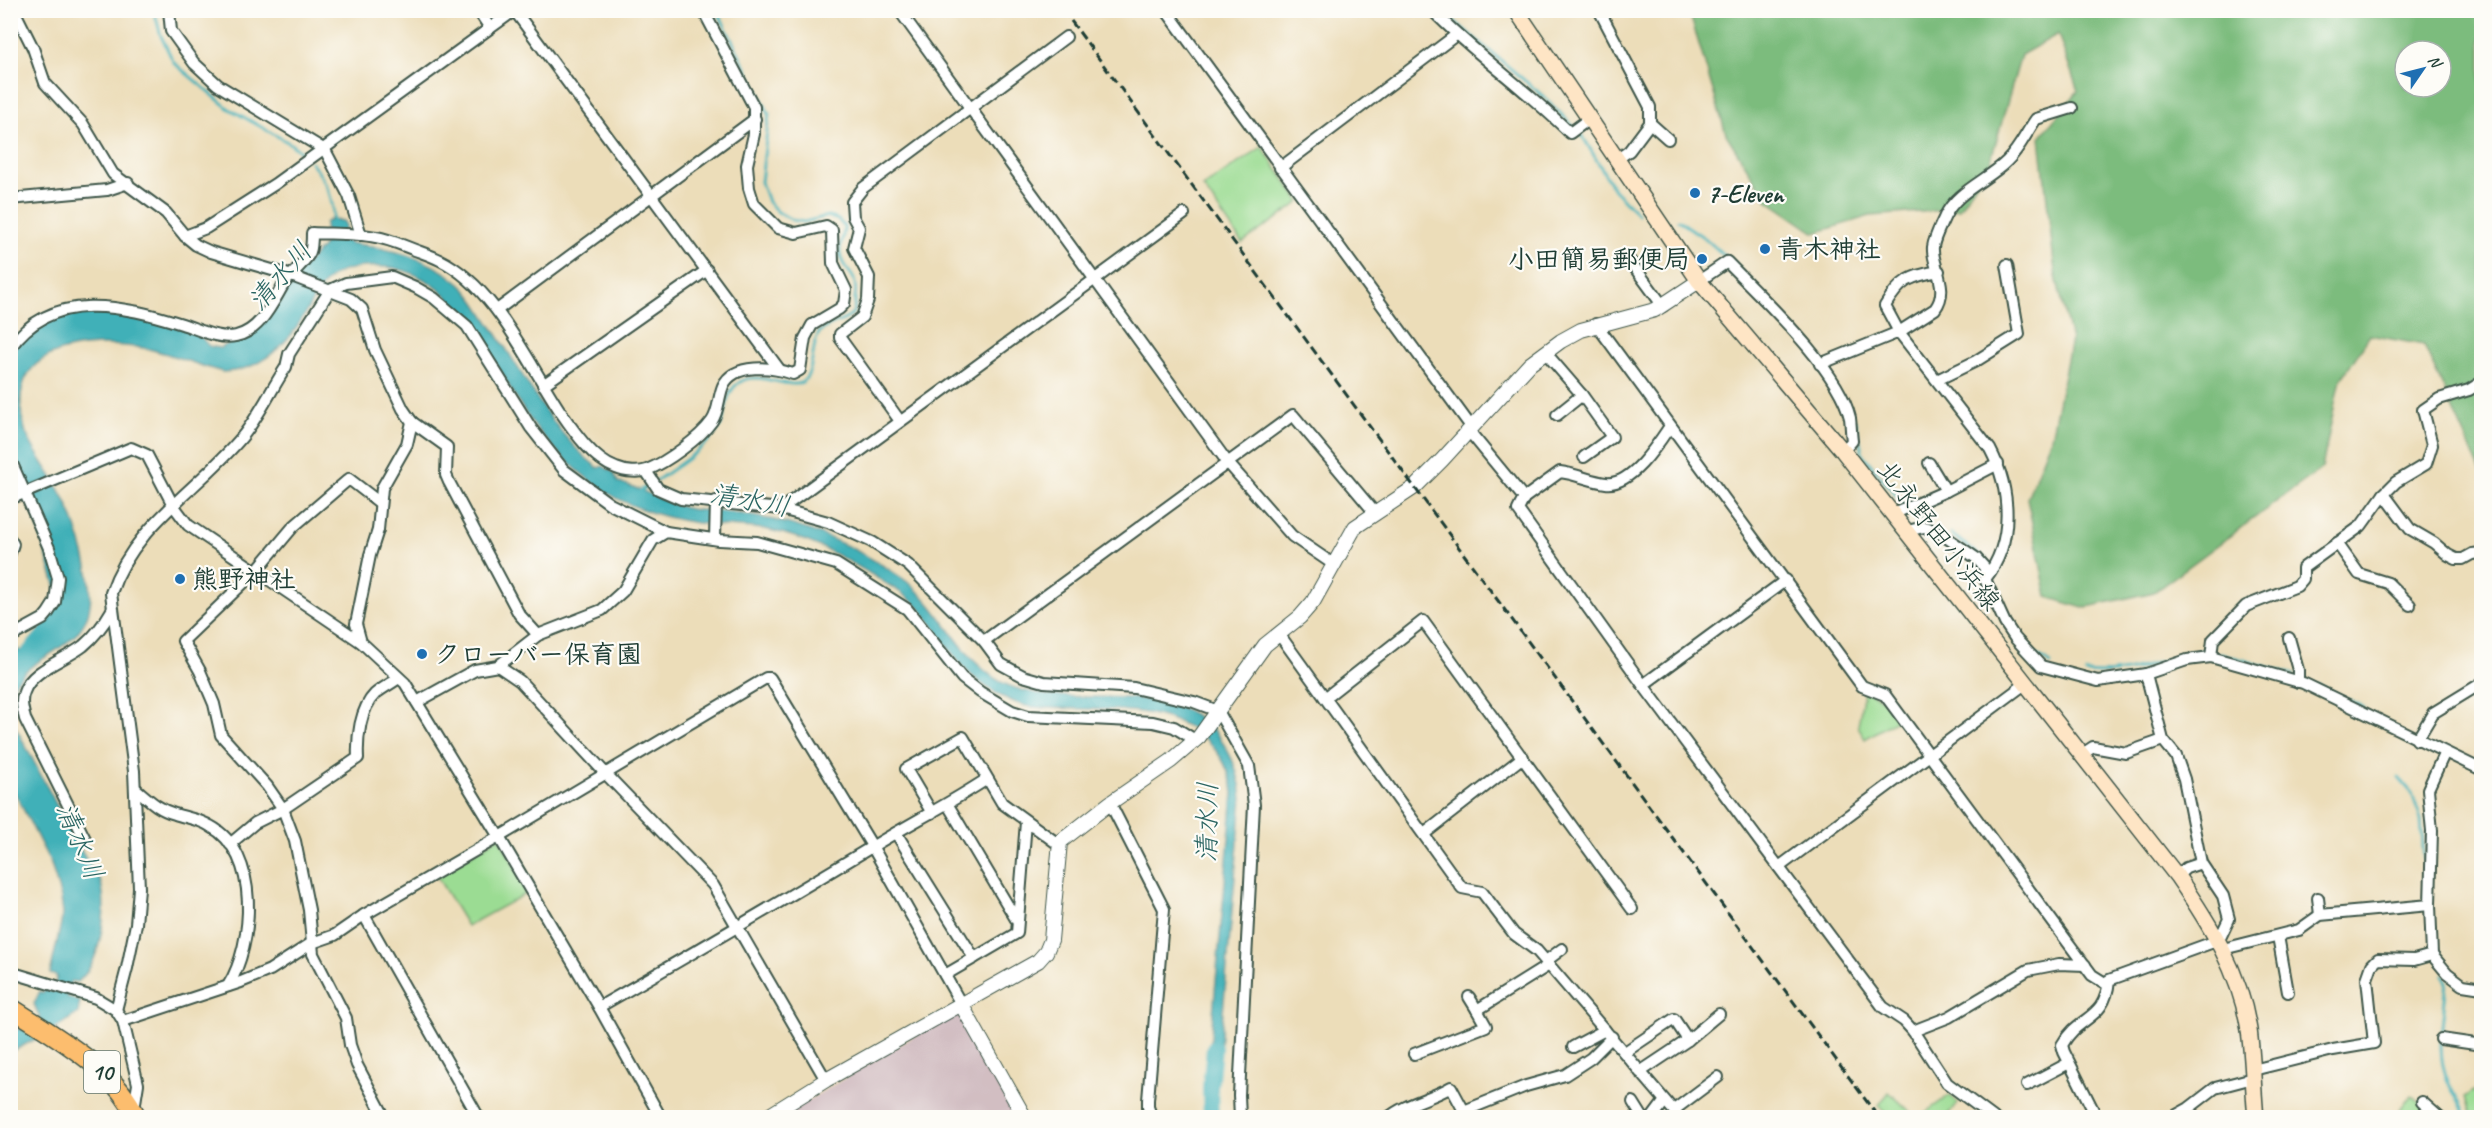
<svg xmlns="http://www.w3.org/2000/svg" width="2492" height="1128" viewBox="0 0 2492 1128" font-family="Caveat,'Klee One',sans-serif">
<rect width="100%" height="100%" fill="#fdfcf7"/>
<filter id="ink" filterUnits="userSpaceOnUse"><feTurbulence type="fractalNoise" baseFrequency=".0167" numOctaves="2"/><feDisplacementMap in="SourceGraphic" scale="12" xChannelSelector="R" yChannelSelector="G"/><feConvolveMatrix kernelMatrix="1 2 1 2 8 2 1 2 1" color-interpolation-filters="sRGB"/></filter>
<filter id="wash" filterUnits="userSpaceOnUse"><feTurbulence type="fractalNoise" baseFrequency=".008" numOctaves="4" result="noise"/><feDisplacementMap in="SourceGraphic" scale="24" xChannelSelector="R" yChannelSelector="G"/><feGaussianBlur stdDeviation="1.35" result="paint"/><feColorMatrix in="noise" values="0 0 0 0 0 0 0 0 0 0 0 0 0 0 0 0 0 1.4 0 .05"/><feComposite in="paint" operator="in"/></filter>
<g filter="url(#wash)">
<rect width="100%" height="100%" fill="#ecddb9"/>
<path fill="#d2bec2" d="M957,1010L1020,1118H779Z"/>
<g fill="#9bdc93" stroke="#5d8c64" stroke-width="1.5">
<path d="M1262,147L1300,202L1242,243L1203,187Z"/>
<path d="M1864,690L1883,699L1898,719L1865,739L1858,726Z"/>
<path d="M499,837L529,892L467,926L436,875Z"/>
<path d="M2481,1086V1117H2471L2465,1097Z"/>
<path d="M1889,1092L1916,1117H1888L1879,1105Z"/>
<path d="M1950,1095L1958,1104L1948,1114L1951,1117H1919Z"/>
<path d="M2411,1095L2437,1117L2398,1118L2396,1116Z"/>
</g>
<path fill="#7cbc7d" stroke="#4e7c58" stroke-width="1.5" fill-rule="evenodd" d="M1689,11H2481V472L2424,345L2370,335L2339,383L2322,468L2154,592L2083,608L2047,597L2027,498L2051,438L2071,340L2055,272L2040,137L2078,91L2058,34L2021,55L1990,163L1959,209L1870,216L1815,233L1767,200L1726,134ZM2405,51H2441V87H2405Z"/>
<g fill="#3fb0b8" stroke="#2f7676" stroke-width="1.5">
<path d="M331,219L343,221L345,224L344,237L349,243C388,248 429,257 459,283C474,296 481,311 492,327C524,374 551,432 598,468L603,466L613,472L618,482C643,488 664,504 690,509C700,511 711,510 721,511C731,512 742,514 752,516C806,524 857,547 902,578C942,605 958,658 1001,682C1066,716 1175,670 1221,740C1233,757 1240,777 1242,798L1219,1058L1212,1070H1209L1211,1036L1233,793C1232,778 1226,764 1217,752C1182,703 1111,711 1057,708C1047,708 1036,708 1026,706C1004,700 982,686 966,670C949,652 936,628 920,609C908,595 894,589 879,579C845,558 809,538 769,530C750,526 731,527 712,525C669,520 627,509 593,483C571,466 551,447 534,425C494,372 467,282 394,268C378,265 347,266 333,276C319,286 311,304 303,317C286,347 258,371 223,372C194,365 165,350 136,347C76,340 0,349 26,433C37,458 56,479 67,504C78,528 94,579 90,605C84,653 22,655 11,693V642L14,640L17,651C49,644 61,629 64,597L59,598L25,485L11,451L10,355C42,298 118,308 169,325C178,328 194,330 200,336C203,338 205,343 209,346L220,348L239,339L279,303L300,271L323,246L326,241L325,223Z"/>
<path d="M10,712L13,722C36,765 58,809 82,852C87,863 98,872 101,883C108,910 101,965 77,982L71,981L67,997L80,1001L78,1013L55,1029L11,1052V1025L19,1030L40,1018L34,1004L40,991L43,993L44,990L53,992L57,976L50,974L63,914L61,898L51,864L11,785Z"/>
</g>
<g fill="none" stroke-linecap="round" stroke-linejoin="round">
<g stroke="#3fb0b8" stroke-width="3">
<path d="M154,10L161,36L174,63L228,108L291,144L307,157"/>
<path d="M1441,10L1543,96L1582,135L1614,190L1638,214"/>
<path d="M311,162C325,179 335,200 333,222"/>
<path d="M1678,220L1706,239L1728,259"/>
<path d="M1855,421L1863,455L1913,516L1929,523"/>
<path d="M656,481C678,465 708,448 721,424C727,412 725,396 735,386C753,368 777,386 796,384C816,383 810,345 819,333C827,322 848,323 853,312C855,308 855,302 855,298C859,269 843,275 840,253C839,244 845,235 844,226L838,220L828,216L804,222L792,220L778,212L768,202L761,182L769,114L717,10"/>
<path d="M639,492L650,484"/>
<path d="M1951,534L1979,555"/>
<path d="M2220,653L2294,675"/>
<path d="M2036,655L2051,664"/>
<path d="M2086,673C2128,678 2164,658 2204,650"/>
<path d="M2318,685L2363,707"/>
<path d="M2399,778L2412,793L2421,820L2426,886"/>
<path d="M2441,1036L2447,981L2443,975"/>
<path d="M2441,1042C2441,1059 2443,1071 2450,1086C2456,1098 2463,1104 2465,1118"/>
</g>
<g stroke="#3fb0b8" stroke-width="16">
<path d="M10,673C34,648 59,622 71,589"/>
<path d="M1211,1118L1210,1088L1214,1048"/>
</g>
</g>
</g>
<g filter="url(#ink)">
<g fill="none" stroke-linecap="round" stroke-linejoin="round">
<g stroke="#3e5548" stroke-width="14">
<g id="minor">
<path d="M14,10L33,48L45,83L83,124L113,174L166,213L185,236L196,245L211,252L289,275L351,299L362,309L375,350L403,409L412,422L407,444L382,488L378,530L370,555L356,624L361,642"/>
<path d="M169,10L171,31L194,63L218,85L325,150L349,196L361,235"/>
<path d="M478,10L490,28"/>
<path d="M899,10L1228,463L1292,536L1333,564"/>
<path d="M1166,10L1472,428"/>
<path d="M1432,10C1476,55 1526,89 1570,133L1589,119"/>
<path d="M1599,10L1650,107V123L1629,151L1616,160"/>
<path d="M515,11L779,369"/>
<path d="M1650,123L1668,139"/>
<path d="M1280,168L1456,35"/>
<path d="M10,199L107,190L128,183"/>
<path d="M185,236L206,228L275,184L515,10"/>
<path d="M1627,257L1663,306"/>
<path d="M1939,271C1910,276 1900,280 1885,306L1899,332L1935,309C1951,288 1931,265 1933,247C1934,238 1941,225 1945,216C1957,191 1988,180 2007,161C2020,148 2026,133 2036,119L2072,108"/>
<path d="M1699,281L1727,262C1763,299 1838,368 1850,418C1851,426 1851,434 1852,441L1843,451"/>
<path d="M497,310L755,119"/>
<path d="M1596,324L1862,686L1885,695L2092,975L2108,985"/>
<path d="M10,348C52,288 124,306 182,324C198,329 219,340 236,336C259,331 271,306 282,287C288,276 307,261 310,252C312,247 312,239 312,233C334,234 355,233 376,237C389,239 402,245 415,250C423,253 432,256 440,260C495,287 527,361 560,411C573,430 593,460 616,468C625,472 639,473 647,470C667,462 700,438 712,421C719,411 718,398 723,386C734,362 773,367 793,374L800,370L805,338L812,325L839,309L844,304L846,290L833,263L832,230L826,226L796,233L778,228L754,204L749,188L747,165L754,134V107L703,10"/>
<path d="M1545,352L1582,395L1612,437L1584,457"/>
<path d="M1820,364L1899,332L1990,449C2011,489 2015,542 1985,579"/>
<path d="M1937,380L1976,361L2019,334L2007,265"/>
<path d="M543,385L707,270"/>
<path d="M1557,415L1582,395"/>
<path d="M900,421L840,338V334L862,317L868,300L869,277L854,248L859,228L853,217L852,202L863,188L1066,37"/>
<path d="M412,422L447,447L446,475L449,482L519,614L538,635"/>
<path d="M1670,426C1658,444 1631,486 1606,483C1591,481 1576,474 1560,472L1524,498L1518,510L1643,685L1883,1007L1904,1021L1913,1031L1947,1083L1994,1118"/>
<path d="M1469,431L1524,498"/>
<path d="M10,459L49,548L58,578L55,602L48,613L43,619L10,637"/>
<path d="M1929,463L1946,491"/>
<path d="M646,471L658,489L681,499L781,509L828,522L872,542L908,565L984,641L1001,664L1023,676L1044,682L1134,688L1194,702L1218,711L1249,766L1254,805L1239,1095L1240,1118"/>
<path d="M2384,494L2410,529L2434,543L2448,555L2456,559H2463L2472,554L2482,553"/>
<path d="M10,499L131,448L147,455L173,505L188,525L361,642L405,683L499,837L599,1007L661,1118"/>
<path d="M380,503L349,479L293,527L256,571L183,641L200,671L214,704L221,735L267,786L283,809L295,841L309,910L313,954L346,1018L350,1045L357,1065L385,1118"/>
<path d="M781,509L1184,214"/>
<path d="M1893,514L1946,491L1998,464"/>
<path d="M1907,531L1924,527L1937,531L1976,558L1985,568V579L2005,623L2015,638L2041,666L2098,681L2146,674L2187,660L2211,657L2303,683L2482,770"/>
<path d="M10,539L13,544L10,553"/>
<path d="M715,539L716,501"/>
<path d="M2337,543L2359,574L2388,583L2410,605"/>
<path d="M1279,634L1462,888L1482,892L1514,934L1537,951L1680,1118"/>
<path d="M2289,638L2298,670V682"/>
<path d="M984,641L1293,415L1375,513"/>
<path d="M2211,657L2213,640L2246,606L2297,586L2303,579V568L2361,526L2384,494L2396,482L2426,464L2432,445L2423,410L2439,399L2469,390L2482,382"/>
<path d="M498,666L520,681L605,773L713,885L826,1080"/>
<path d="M1643,685L1786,580"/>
<path d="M1325,698L1423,621L1632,909"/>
<path d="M417,702L475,670L498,666L538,635L602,610L623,591L653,540L666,532L719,540L757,542L836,564L907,609L962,678L980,692L1012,711L1028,716L1153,722L1174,727L1195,740"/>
<path d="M2417,740L2433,713L2482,683"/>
<path d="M2444,754L2428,789L2432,831L2430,905L2432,955L2447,973L2463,985L2482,988"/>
<path d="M2081,755L2093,747L2126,753L2163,740"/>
<path d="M136,789C148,799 159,810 175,814C187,818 199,819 210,826C261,853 254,944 228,986"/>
<path d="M1110,803L1164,909L1148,1100V1107L1152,1118"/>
<path d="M948,805L1017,921"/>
<path d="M932,813L906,769L963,737L1002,803L1058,844"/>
<path d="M896,833L974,958"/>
<path d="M1424,834L1523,757"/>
<path d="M85,839L25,719C23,710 20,701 24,692C31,670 65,660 83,646C95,636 104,624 112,610"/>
<path d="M230,844L255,823L283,809L358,758C357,738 360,709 375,694C382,688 392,683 399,678"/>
<path d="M1779,867L2025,684"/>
<path d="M2177,876L2186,868L2201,863"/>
<path d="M2318,898L2320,915"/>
<path d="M364,915L479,1118"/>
<path d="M2278,936L2288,992"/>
<path d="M2223,949L2299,930L2320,915L2430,905"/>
<path d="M1546,961L1562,949"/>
<path d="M10,972L96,998L116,1010L123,1021L138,1084L134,1109"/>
<path d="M945,975L1017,933L1026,822"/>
<path d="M1469,997L1477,1010"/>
<path d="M599,1007C690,955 780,902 870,848C909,824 949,804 987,779"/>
<path d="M116,1010L127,968L136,924L139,888L134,771L111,593C133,526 199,489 242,437C259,416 271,390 286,367L289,354L330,290L346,283L392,277L415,287L434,298L467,326L531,428L564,470L610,504L666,532"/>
<path d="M123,1021L241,982L270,970L312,943L335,935L364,915L499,837L766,678H770L872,846L961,1004"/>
<path d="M1913,1031L1949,1017L2028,970L2059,964L2085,965"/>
<path d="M2441,1039L2482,1045"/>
<path d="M1573,1047L1605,1030"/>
<path d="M1625,1052L1674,1019L1688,1040"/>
<path d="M1414,1054L1486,1026L1477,1010L1549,965"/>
<path d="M2253,1070L2333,1050L2374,1043L2367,979L2372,965L2378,959L2414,960L2432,955"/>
<path d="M1640,1072L1688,1040L1719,1014"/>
<path d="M2027,1085L2069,1063"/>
<path d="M1633,1102L1643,1118"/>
<path d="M2422,1102L2440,1118"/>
<path d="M1674,1110L1718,1077"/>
<path d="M1388,1118C1406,1103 1431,1099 1451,1087L1464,1111L1526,1086L1565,1075L1591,1058L1612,1037"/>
<path d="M1652,1118L1664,1102"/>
<path d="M2097,1118L2064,1052L2062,1045C2079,1014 2105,1022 2109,980L2219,940L2229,919L2223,896L2201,863L2184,779L2176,756L2163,740L2146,674"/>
<path d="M2171,1118L2189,1108L2215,1088L2253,1078"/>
</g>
</g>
<g stroke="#3e5548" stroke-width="16">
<g id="tertiary">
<path d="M961,1004L1025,1118"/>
<path d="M765,1118L826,1080L1038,961L1046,952L1051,940L1060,842L1110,803L1171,761L1199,737L1265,645L1300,617L1313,602L1355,527L1415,487L1442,460L1530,364L1561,341L1581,330L1655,310L1699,281"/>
</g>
</g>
<g stroke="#3e5548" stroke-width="18">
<path id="secondary" d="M1516,10L1699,281L1843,451L2177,876C2210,924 2240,972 2249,1030C2253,1059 2253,1088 2256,1118"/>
</g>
<g stroke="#3e5548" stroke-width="21">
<path id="trunk" d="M10,1007C54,1036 115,1068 137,1118"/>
</g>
<use href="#minor" stroke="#fff" stroke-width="10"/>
<use href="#tertiary" stroke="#fff" stroke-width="14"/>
<use href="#secondary" stroke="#fee5c5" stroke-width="15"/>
<use href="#trunk" stroke="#fcbd6e" stroke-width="18"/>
<path stroke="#1f3d34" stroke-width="3" stroke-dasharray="9 4.5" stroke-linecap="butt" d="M1063,10L1879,1118"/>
</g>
</g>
<g fill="#1f6fb2" stroke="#fdfcf7" stroke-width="2">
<circle cx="1695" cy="193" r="6"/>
<circle cx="1765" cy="249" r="6"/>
<circle cx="1702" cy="259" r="6"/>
<circle cx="180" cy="579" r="6"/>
<circle cx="422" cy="654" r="6"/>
</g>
<g text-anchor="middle" stroke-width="4.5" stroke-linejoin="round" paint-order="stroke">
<rect fill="#fdfcf7" stroke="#62766e" stroke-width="1.5" x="84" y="1051" width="36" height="42" rx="4.5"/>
<g font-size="24" font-weight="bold" fill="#1f3d34">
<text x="102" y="1080">10</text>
</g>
<g font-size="26" font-weight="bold" fill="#1f3d34" stroke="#fdfcf7" text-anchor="start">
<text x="1707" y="202">7-Eleven</text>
<text x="1777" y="258">青木神社</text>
<text x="1690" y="268" text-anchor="end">小田簡易郵便局</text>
<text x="192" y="588">熊野神社</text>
<text x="434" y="663">クローバー保育園</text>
</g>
<g font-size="26" fill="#1f3d34" stroke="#fdfcf7">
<text transform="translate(1939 535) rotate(52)" y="9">北永野田小浜線</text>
</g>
<g font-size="27" font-style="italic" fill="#2a6562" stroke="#fdfcf7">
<text transform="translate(280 276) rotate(-49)" y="9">清水川</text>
<text transform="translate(750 500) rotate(10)" y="9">清水川</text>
<text transform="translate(1207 822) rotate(-89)" y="9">清水川</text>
<text transform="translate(80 841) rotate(67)" y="9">清水川</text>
</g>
</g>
<rect width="2492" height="1128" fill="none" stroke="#fdfcf7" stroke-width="36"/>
<g transform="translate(2423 69) rotate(55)"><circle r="28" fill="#fdfcf7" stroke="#a4b0a9" stroke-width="1.5"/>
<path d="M0-4.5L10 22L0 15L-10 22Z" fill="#1f6fb2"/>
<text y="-9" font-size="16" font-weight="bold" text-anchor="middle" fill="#1f3d34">N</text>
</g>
</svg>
